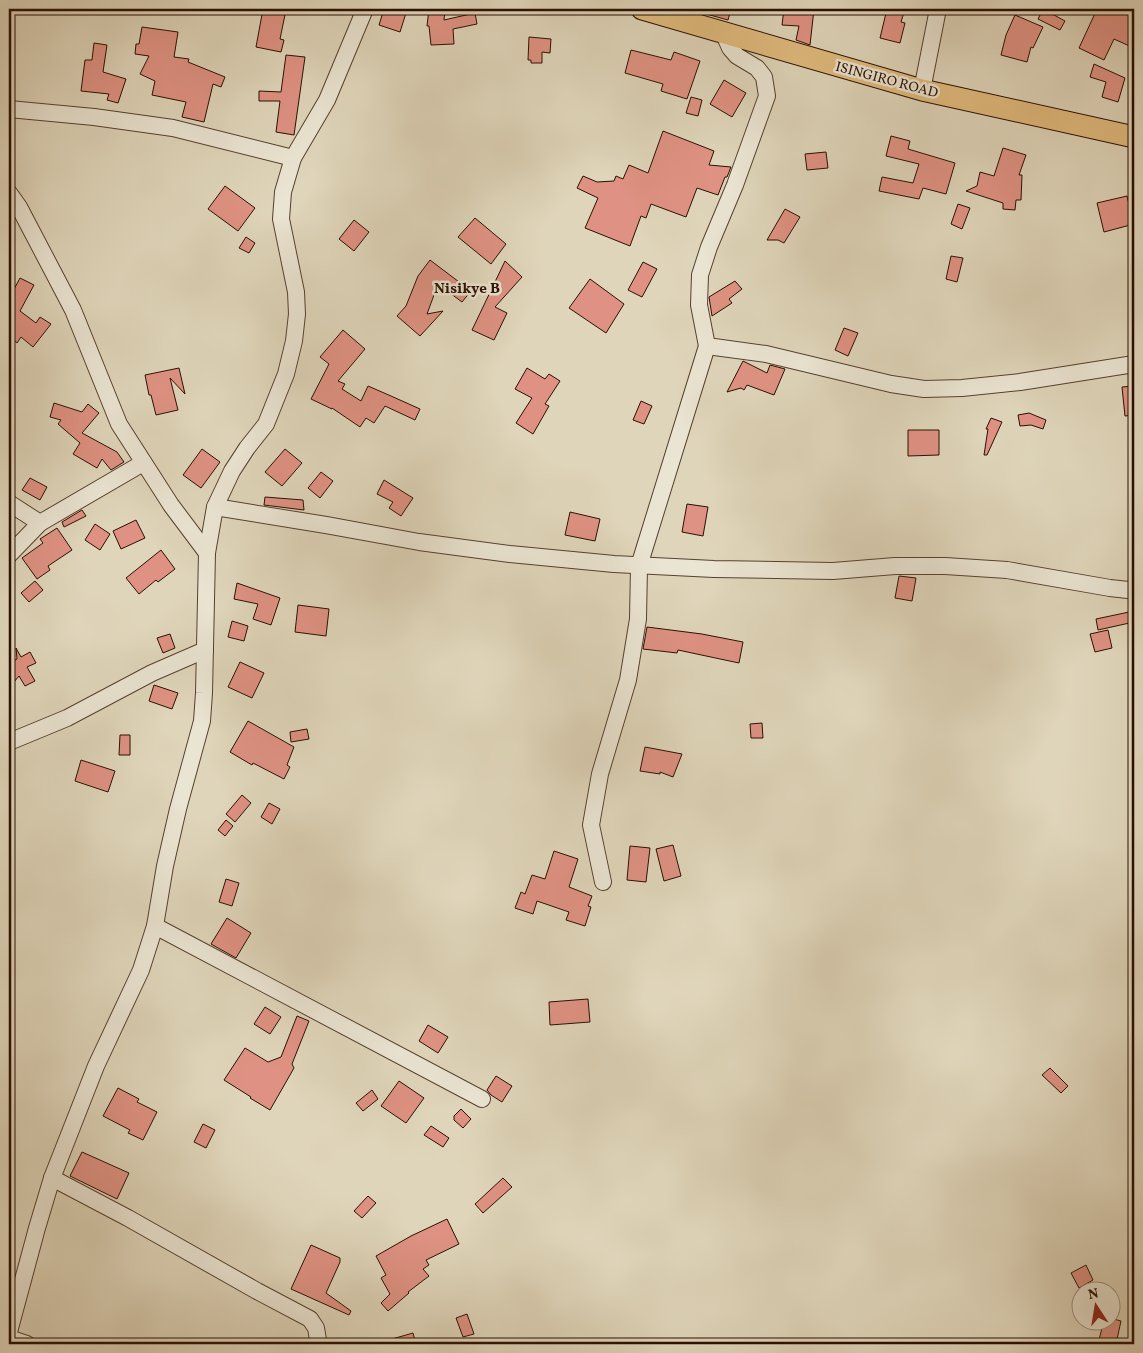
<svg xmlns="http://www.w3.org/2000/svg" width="1143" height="1353" viewBox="0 0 1143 1353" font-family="Vollkorn,serif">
<rect width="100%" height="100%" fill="#dfd5ba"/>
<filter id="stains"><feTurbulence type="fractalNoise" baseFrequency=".004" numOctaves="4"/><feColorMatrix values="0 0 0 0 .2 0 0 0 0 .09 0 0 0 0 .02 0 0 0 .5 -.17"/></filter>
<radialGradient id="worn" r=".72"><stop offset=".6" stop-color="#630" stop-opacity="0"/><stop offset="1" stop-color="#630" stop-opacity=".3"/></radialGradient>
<g fill="#df9283" stroke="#2a0f00">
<path d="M263,9L286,10L280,39L284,40L281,52L256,47Z"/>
<path d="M384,9H392L406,13L400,32L379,25Z"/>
<path d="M429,9L445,10L444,20L475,13L477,24L453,29L454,44L431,45L429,26H427Z"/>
<path d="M700,9H731L728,20L699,12Z"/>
<path d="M784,9H814L810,45L796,40L799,26L782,25Z"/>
<path d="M887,9H905L901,22L905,23L900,43L880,38Z"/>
<path d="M1043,9L1065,21L1060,30L1038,19Z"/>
<path d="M1097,9H1134V48L1114,39L1104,60L1079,48Z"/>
<path d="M1015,15L1043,27L1033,48L1031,47L1027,62L1001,55L1006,35Z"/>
<path d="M142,27L178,32L174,57L189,59L188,62L225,77L221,87L213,84L204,122L182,117L186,102L152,95L155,81L140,74L149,56L135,54L136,44H139Z"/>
<path d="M529,37L551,39L550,53L542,52V63H531V60H528Z"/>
<path d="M94,43L107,45L103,72L126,79L118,103L107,100L109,94L81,91L85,60H92Z"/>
<path d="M631,50L671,60L674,52L700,61L687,99L661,91L663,84L625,73Z"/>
<path d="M286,55L305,57L294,135L276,132L280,101H259V91L281,92Z"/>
<path d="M1094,64L1125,78L1118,102L1102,97L1106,82L1090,77Z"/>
<path d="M724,80L746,93L732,117L710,104Z"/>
<path d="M691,97L702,100L698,116L686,113Z"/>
<path d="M663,131L714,151L709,165L731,167L727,177H725L718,195L697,188L686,217L651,204L646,218L641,216L630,246L585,228L598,198L577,188L583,176L597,182L614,181L616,176L623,179L629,165L648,173Z"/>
<path d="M891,136L910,141L908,149L955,163L946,194L923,188L919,199L879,191L882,177L913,183L919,164L886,156Z"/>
<path d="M1003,148L1026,155L1019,175H1022L1021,200H1016L1015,210L1003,209V203L966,191L977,186L980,172L994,176Z"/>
<path d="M826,152L828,168L807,170L805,154Z"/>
<path d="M225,186L255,208L238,231L208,209Z"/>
<path d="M1127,196L1134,224L1104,232L1097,203Z"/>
<path d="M958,204L970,208L962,229L951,224Z"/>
<path d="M785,209L800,217L784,243L778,240H767Z"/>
<path d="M475,218L506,244L491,264L458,237Z"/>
<path d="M354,220L369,232L354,251L339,239Z"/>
<path d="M246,237L255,243L249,253L239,248Z"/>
<path d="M951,256L963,258L957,282L946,279Z"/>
<path d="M430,260L471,291L462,302L438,284L427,314L443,311L420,336L397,316L406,306L418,276Z"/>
<path d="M505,261L522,277L495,307L507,313L494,340L472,330Z"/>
<path d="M643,262L657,269L642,297L628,290Z"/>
<path d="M20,278L34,285L20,311L36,323L40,317L51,324L33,347L21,337L17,343L9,336V303L15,295L12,293Z"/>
<path d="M590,279L624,304L606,333L569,308Z"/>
<path d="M735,281L742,289L729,299L732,303L712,316L709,297Z"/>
<path d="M844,328L858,333L848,356L835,350Z"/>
<path d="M343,330L365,349L338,381L345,384L342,389L361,401L368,386L391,396L420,409L415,420L385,406L374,423L366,418L360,427L332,408V409L311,399L329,364L320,357Z"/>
<path d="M743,361L767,373L770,365L785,369L774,395L747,385L744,390L741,388L727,392Z"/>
<path d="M179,368L185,394L170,378L178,410L156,415L151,395H149L145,375Z"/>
<path d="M527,368L545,379L549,374L560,381L545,404L549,406L533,434L516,423L532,398L515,389Z"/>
<path d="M1134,386V415L1125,416L1122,387Z"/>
<path d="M641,401L652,406L644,424L633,420Z"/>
<path d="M54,403L82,412L88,404L99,413L82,433L117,452L124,462L111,470L102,459L97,468L73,454L80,443L58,424L61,420L50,417Z"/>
<path d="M1029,413L1046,420L1043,429L1031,425L1020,426L1018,415Z"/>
<path d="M991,418L1002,422L987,455H984L988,429H986Z"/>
<path d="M908,430H939V455L908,456Z"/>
<path d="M202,449L220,462L201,488L183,475Z"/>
<path d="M285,449L302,463L282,486L265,472Z"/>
<path d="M321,472L333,481L320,498L308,488Z"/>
<path d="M30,478L47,487L40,500L22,490Z"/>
<path d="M384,480L413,498L401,516L389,508L393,502L377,494Z"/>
<path d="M265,497L303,500L304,510L264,505Z"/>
<path d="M687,504L708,507L703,536L682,532Z"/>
<path d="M82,510L86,516L64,527L62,522Z"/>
<path d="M570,512L600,519L595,541L565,535Z"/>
<path d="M136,520L145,538L121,549L113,531Z"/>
<path d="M95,524L110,534L100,550L85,540Z"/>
<path d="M57,528L72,550L48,566L50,570L37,579L22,558L43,543L40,539Z"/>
<path d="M161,550L175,569L158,582L156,580L139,594L126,578Z"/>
<path d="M899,576L916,578L912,601L895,598Z"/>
<path d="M35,581L43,590L29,602L21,593Z"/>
<path d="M237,583L280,598L271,625L253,619L258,604L234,599Z"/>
<path d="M298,605L329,609L326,636L295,632Z"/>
<path d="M1134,611V622L1098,630L1096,619Z"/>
<path d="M232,621L248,626L244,641L228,637Z"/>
<path d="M647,627L702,634L743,642L739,663L678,650L677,653L643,649Z"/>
<path d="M1108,630L1112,648L1095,652L1090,634Z"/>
<path d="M170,634L175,648L163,653L157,638Z"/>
<path d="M16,648L21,657L30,652L36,663L27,667L35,681L25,686L19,676L9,688V663L17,659Z"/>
<path d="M240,662L264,673L252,698L228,687Z"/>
<path d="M154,685L178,693L172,709L149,701Z"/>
<path d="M248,721L294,747L287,765L290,767L284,779L253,763L252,765L230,752Z"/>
<path d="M762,723L763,738H751L750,724Z"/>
<path d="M307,729L309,739L291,742L290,732Z"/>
<path d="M120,735H130V755H119Z"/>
<path d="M645,747L682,754L673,777L660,772V774L640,771Z"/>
<path d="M81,760L115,771L108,792L75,781Z"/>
<path d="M242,795L251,803L235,822L226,814Z"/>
<path d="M269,803L280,809L272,824L261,817Z"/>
<path d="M226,820L233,826L225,836L218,830Z"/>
<path d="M673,845L681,876L664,881L656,849Z"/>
<path d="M630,846L650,848L646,882L627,880Z"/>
<path d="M554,851L578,859L569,887L592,896L588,906L591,907L585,926L566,920L569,912L537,901L533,914L515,908L521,892L525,894L532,875L545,879Z"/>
<path d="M226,879L239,883L232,906L219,902Z"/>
<path d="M227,918L251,933L236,958L211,944Z"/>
<path d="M588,999L590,1022L550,1025L549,1002Z"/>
<path d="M265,1007L281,1017L270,1034L254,1024Z"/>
<path d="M297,1016L309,1021L292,1064L294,1068L270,1110L250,1098L251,1097L224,1080L245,1048L268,1062L281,1057Z"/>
<path d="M428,1025L448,1037L438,1053L419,1041Z"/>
<path d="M1050,1068L1068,1086L1061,1093L1042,1075Z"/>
<path d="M496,1076L512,1086L502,1102L491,1095L487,1090Z"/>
<path d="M399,1081L424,1098L406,1123L381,1106Z"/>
<path d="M118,1088L139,1099L137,1102L157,1112L143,1140L128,1133L130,1130L103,1116Z"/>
<path d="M372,1090L378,1099L363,1111L356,1103Z"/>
<path d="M461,1109L471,1119L463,1128L454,1120V1116Z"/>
<path d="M203,1124L215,1130L206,1148L194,1142Z"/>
<path d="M431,1126L449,1138L443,1147L424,1135Z"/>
<path d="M82,1152L129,1173L117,1199L70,1176Z"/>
<path d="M503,1178L512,1187L483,1213L475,1204Z"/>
<path d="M368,1196L376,1203L362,1218L354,1211Z"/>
<path d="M447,1219L459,1244L426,1260L429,1265L423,1269L429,1276L408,1292L409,1293L388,1311L381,1303L390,1294L381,1278L386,1275L376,1256L411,1236Z"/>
<path d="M311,1245L340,1258V1262L326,1293L351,1311L349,1315L291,1289Z"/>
<path d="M1086,1265L1093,1280L1079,1288L1071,1273Z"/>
<path d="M467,1314L474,1334L463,1337L456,1318Z"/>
<path d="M1110,1318L1121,1321L1116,1344H1098L1104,1320H1110Z"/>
<path d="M413,1333L416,1344H385V1341Z"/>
</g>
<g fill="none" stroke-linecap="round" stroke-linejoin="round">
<g stroke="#57402e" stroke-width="18">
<g id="minor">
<path d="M723,32L730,48L737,56L757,68L764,77L767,96L735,185L709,247L700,275L699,305L707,346L766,354L891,384L924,389L962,388L1020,382L1134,364"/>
<path d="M922,90L938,9"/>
<path d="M9,109L94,117L173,128L293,158"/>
<path d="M9,193L19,207L73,310L119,424L171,505L207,553"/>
<path d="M9,503L40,523L143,463"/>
<path d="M215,507L326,525L419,542L510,554L614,564L714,569L833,571L895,566H945L1007,570L1110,588L1128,590L1134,589"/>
<path d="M9,555L40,523"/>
<path d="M9,742L67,718L152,673L205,650"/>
<path d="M603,882L591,825L600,774L628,680L638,619L639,566L707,346"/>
<path d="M155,926L482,1099"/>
<path d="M52,1178L128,1218L257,1291L310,1319L316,1328L318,1340L315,1344"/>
<path d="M9,1332L37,1228L52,1178L96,1066L141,970L155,926L165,866L178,809L202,721L204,693L207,553L215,507L232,471L247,448L266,424L286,374L294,341L297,314L296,292L281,219L283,192L293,158L327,100L365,9"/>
<path d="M9,1338L27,1344"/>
</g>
</g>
<g stroke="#2a0f00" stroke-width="23">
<path id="major" d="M642,9L922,90L1134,137"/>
</g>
<use href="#minor" stroke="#eae4d2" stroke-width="16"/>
<use href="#major" stroke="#e0ba7d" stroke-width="21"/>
</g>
<g text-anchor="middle" stroke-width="5" stroke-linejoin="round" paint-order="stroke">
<g font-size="14" fill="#2a0f00" stroke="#eae4d2">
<text transform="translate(887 79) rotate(15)" y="5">ISINGIRO ROAD</text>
</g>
<g font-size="15" font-weight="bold" fill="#2a0f00" stroke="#eae4d2">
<text x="467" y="293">Nisikye B</text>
</g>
</g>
<rect width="1143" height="1353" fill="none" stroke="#dfd5ba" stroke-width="30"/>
<rect x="10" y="10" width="1123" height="1333" fill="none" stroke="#2a0f00" stroke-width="2.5"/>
<rect x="15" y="15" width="1113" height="1323" fill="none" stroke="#2a0f00"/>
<g transform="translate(1096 1306) rotate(348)"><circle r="24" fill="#eae4d2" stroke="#9d8f7e"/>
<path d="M0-4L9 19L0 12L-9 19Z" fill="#8f2418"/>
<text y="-8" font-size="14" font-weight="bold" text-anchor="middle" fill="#2a0f00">N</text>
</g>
<rect width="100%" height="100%" filter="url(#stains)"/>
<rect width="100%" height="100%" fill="url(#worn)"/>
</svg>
